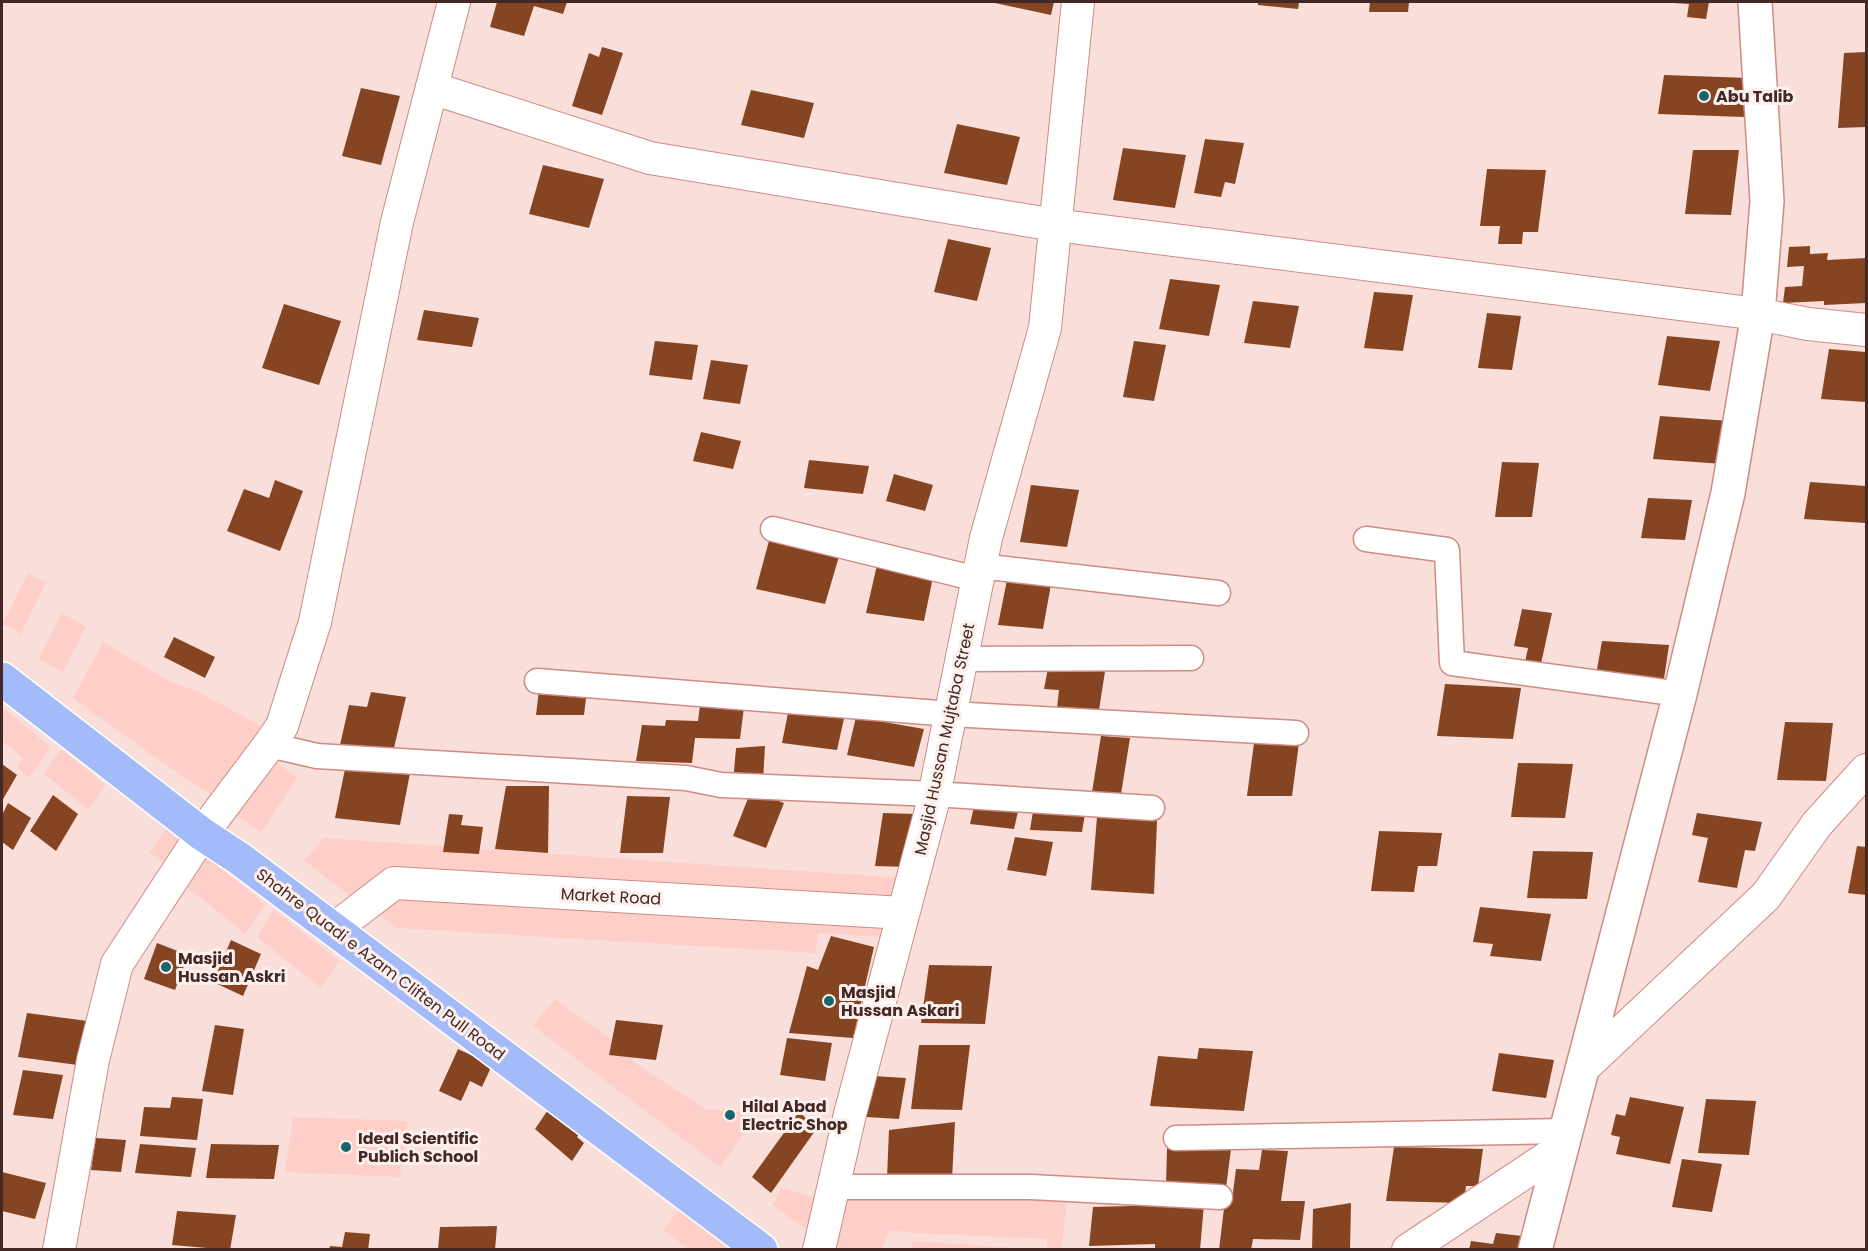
<svg xmlns="http://www.w3.org/2000/svg" width="1868" height="1251" viewBox="0 0 1868 1251" font-family="Poppins,sans-serif">
<rect width="100%" height="100%" fill="#fadeda"/>
<g fill="#fecfc8">
<path d="M28,573L46,582L21,634L3,624Z"/>
<path d="M62,613L86,627L63,672L39,659Z"/>
<path d="M103,642L167,680L199,692L263,727L226,802L190,782L73,698Z"/>
<path d="M2,707L50,747L29,778L17,767L23,758L2,741Z"/>
<path d="M61,749L105,785L88,810L44,774Z"/>
<path d="M273,759L297,778L261,833L237,815Z"/>
<path d="M166,829L186,846L171,869L150,852Z"/>
<path d="M324,838L902,878L892,906L351,897L304,860Z"/>
<path d="M206,856L265,904L245,934L186,886Z"/>
<path d="M405,893L886,916L883,937L818,933L815,953L396,928L374,910Z"/>
<path d="M274,910L339,961L321,988L257,937Z"/>
<path d="M555,999L612,1040L609,1055L630,1057L635,1063L705,1109L758,1113L720,1167L533,1026Z"/>
<path d="M293,1117L408,1121L400,1177L285,1172Z"/>
<path d="M781,1188L826,1201L817,1237L773,1205Z"/>
<path d="M841,1194L1068,1195L1061,1249H1047V1239L914,1233L889,1230L882,1249H836L828,1244Z"/>
<path d="M680,1208L736,1249H689L663,1230Z"/>
<path d="M912,1241L1027,1249H911Z"/>
</g>
<g fill="#864522">
<path d="M497,2H567L563,14L534,6L524,36L490,27Z"/>
<path d="M995,2H1054L1051,15L995,3Z"/>
<path d="M1258,2H1299L1298,9L1258,5Z"/>
<path d="M1370,2H1409L1408,12H1369Z"/>
<path d="M1674,2H1709L1706,19L1687,17L1689,4L1674,3Z"/>
<path d="M602,47L623,53L602,115L572,106L589,53L599,57Z"/>
<path d="M1866,52V127L1838,128L1844,53Z"/>
<path d="M1664,75L1749,78L1744,117L1658,114Z"/>
<path d="M361,88L400,96L381,165L342,156Z"/>
<path d="M751,90L814,103L804,138L741,125Z"/>
<path d="M957,124L1020,137L1007,185L944,173Z"/>
<path d="M1205,139L1244,143L1235,184L1225,182L1221,197L1194,193Z"/>
<path d="M1123,148L1186,155L1175,208L1113,200Z"/>
<path d="M1693,150H1739L1731,215L1685,214Z"/>
<path d="M543,165L604,179L589,228L529,214Z"/>
<path d="M1487,169L1546,170L1538,232H1523L1522,244H1498L1500,226H1480Z"/>
<path d="M948,239L991,248L977,301L934,292Z"/>
<path d="M1810,246V254L1828,253L1827,260L1866,258V303L1824,305V301L1783,303L1785,287L1802,286L1804,266L1787,267L1789,247Z"/>
<path d="M1170,279L1220,285L1209,336L1159,329Z"/>
<path d="M1374,292L1413,295L1403,351L1364,348Z"/>
<path d="M1253,301L1299,306L1290,348L1244,343Z"/>
<path d="M284,304L341,321L319,385L262,368Z"/>
<path d="M424,310L479,318L472,347L417,340Z"/>
<path d="M1487,313L1521,316L1512,370L1478,368Z"/>
<path d="M1667,336L1720,341L1710,391L1658,385Z"/>
<path d="M655,341L698,345L692,380L649,375Z"/>
<path d="M1134,341L1166,345L1154,401L1123,397Z"/>
<path d="M1829,349L1866,352V402L1821,399Z"/>
<path d="M711,360L748,365L740,404L703,399Z"/>
<path d="M1660,416L1730,421L1723,464L1653,459Z"/>
<path d="M701,432L741,441L733,469L693,461Z"/>
<path d="M809,460L869,466L863,494L804,488Z"/>
<path d="M1502,462L1539,463L1532,517H1495Z"/>
<path d="M894,474L933,485L925,511L886,501Z"/>
<path d="M275,480L303,491L280,551L227,531L244,489L269,498Z"/>
<path d="M1810,482L1866,486L1865,523L1804,519Z"/>
<path d="M1031,485L1079,490L1067,547L1020,542Z"/>
<path d="M1648,498L1692,500L1685,540L1641,538Z"/>
<path d="M770,537L840,553L825,604L756,589Z"/>
<path d="M877,565L934,572L924,621L866,613Z"/>
<path d="M1008,575L1052,579L1043,629L998,625Z"/>
<path d="M1522,609L1552,613L1539,673L1523,671L1528,648L1514,646Z"/>
<path d="M174,637L215,657L205,678L164,657Z"/>
<path d="M1602,641L1669,645L1664,679L1596,675Z"/>
<path d="M1049,663L1106,665L1099,710L1057,708L1059,690L1044,689Z"/>
<path d="M1445,684L1521,688L1513,739L1437,736Z"/>
<path d="M539,690H587L584,715H536Z"/>
<path d="M371,692L406,697L393,752L340,745L349,705L367,707Z"/>
<path d="M700,705L744,707L740,739L695,738L692,763L636,761L642,725L665,726L666,720L698,721Z"/>
<path d="M789,708L845,714L837,750L782,743Z"/>
<path d="M856,717L924,729L914,767L847,755Z"/>
<path d="M1785,722L1833,723L1826,781L1777,780Z"/>
<path d="M1101,736L1130,738L1121,794L1092,792Z"/>
<path d="M1254,743H1299L1292,796H1247Z"/>
<path d="M765,746L763,781L733,783L736,748Z"/>
<path d="M1518,763L1573,764L1565,818L1511,817Z"/>
<path d="M2,764L17,775L2,801Z"/>
<path d="M345,769L410,773L400,825L335,818Z"/>
<path d="M506,786H549L548,853L495,849Z"/>
<path d="M751,791L784,803L766,848L733,836Z"/>
<path d="M53,795L78,814L56,851L30,831Z"/>
<path d="M627,796L670,797L663,853H620Z"/>
<path d="M975,802L1019,807L1014,829L970,824Z"/>
<path d="M8,803L31,818L13,850L2,842V815Z"/>
<path d="M1034,805L1086,808L1082,832L1030,830Z"/>
<path d="M883,813L915,814L908,867L875,866Z"/>
<path d="M1697,813L1762,822L1755,851L1745,850L1737,888L1698,882L1708,838L1692,835Z"/>
<path d="M449,814L463,815L461,825L483,827L479,854L443,852Z"/>
<path d="M1097,817L1157,821L1154,894L1091,890Z"/>
<path d="M1379,831L1442,833L1437,866H1418L1414,892L1371,891Z"/>
<path d="M1015,837L1053,842L1046,876L1007,870Z"/>
<path d="M1857,846L1866,847V895L1848,893Z"/>
<path d="M1533,851L1593,852L1587,899L1527,898Z"/>
<path d="M1480,907L1551,914L1541,961L1490,956L1493,944L1473,942Z"/>
<path d="M831,936L874,947L853,1038L789,1033L807,966L818,970Z"/>
<path d="M231,940L261,954L243,996L213,982Z"/>
<path d="M157,943L188,955L175,990L144,979Z"/>
<path d="M929,965L992,966L985,1024L921,1023Z"/>
<path d="M27,1013L95,1022L85,1066L18,1057Z"/>
<path d="M616,1020L663,1025L656,1060L609,1055Z"/>
<path d="M215,1025L244,1029L233,1095L202,1091Z"/>
<path d="M787,1038L832,1043L825,1081L780,1075Z"/>
<path d="M919,1045H970L962,1110L911,1109Z"/>
<path d="M1199,1048L1253,1051L1244,1111L1150,1106L1158,1056L1197,1059Z"/>
<path d="M458,1049L492,1065L482,1087L470,1081L461,1101L439,1091Z"/>
<path d="M1499,1053L1554,1060L1546,1098L1492,1091Z"/>
<path d="M23,1070L63,1075L53,1119L13,1115Z"/>
<path d="M873,1076L906,1078L899,1119L866,1117Z"/>
<path d="M172,1097L203,1099L197,1140L140,1136L144,1107L170,1108Z"/>
<path d="M1630,1097L1684,1107L1670,1164L1616,1154L1620,1137L1611,1135L1616,1114L1625,1116Z"/>
<path d="M1706,1099L1756,1101L1749,1155L1698,1153Z"/>
<path d="M552,1104L582,1130L577,1137L584,1143L572,1161L535,1129Z"/>
<path d="M799,1112L817,1128L771,1193L752,1177Z"/>
<path d="M955,1122L952,1179L887,1178L889,1130Z"/>
<path d="M96,1138L126,1140L121,1172L91,1170Z"/>
<path d="M140,1144L196,1148L191,1177L135,1173Z"/>
<path d="M211,1144L279,1145L274,1179L206,1178Z"/>
<path d="M1394,1147L1483,1149L1478,1186H1466L1464,1203L1386,1201Z"/>
<path d="M1167,1148L1231,1149L1226,1188L1166,1186Z"/>
<path d="M1262,1150L1288,1151L1281,1201H1305L1300,1240L1253,1239L1251,1250H1219L1225,1200H1232L1236,1169L1259,1170Z"/>
<path d="M1682,1159L1722,1164L1712,1212L1672,1207Z"/>
<path d="M2,1172L46,1183L35,1219L2,1211Z"/>
<path d="M1351,1203L1350,1250H1312L1313,1209Z"/>
<path d="M1204,1204L1200,1250H1155V1244L1089,1246L1093,1207Z"/>
<path d="M177,1211L236,1215L230,1250L172,1245Z"/>
<path d="M497,1226L495,1250H438L440,1227Z"/>
<path d="M345,1232L370,1234L368,1250H329L330,1246L342,1247Z"/>
<path d="M1496,1233L1531,1237L1528,1250H1469L1471,1241L1493,1244Z"/>
</g>
<g fill="none" stroke-linecap="round" stroke-linejoin="round">
<g stroke="#cd8c84" stroke-width="27">
<g id="pedestrian">
<path d="M773,529L977,579"/>
<path d="M1366,539L1447,550L1452,663L1680,694"/>
<path d="M980,566L1218,593"/>
<path d="M961,659L1191,658"/>
<path d="M537,681L951,714L1296,733"/>
<path d="M269,745L317,756L686,778L721,785L934,794L1152,808"/>
<path d="M1176,1138L1566,1131"/>
<path d="M833,1187H1031L1220,1197"/>
</g>
</g>
<g stroke="#cd8c84" stroke-width="34">
<g id="minor">
<path d="M432,88L650,158L1055,225L1758,314L1808,324L1866,330"/>
<path d="M334,929L394,883L903,913"/>
<path d="M1582,1069L1766,896L1817,824L1866,770"/>
<path d="M59,1250L93,1060L117,964L202,834L269,745L282,726L315,622L397,222L454,2"/>
<path d="M819,1250L850,1114L932,806L986,538L1045,328L1078,2"/>
<path d="M1408,1250L1560,1149"/>
</g>
</g>
<g stroke="#cd8c84" stroke-width="36">
<path id="tertiary" d="M1535,1250L1680,694L1728,493L1758,314L1767,201L1755,2"/>
</g>
<g stroke="#fff" stroke-width="36">
<path id="trunk" d="M2,679L202,834L240,859L761,1250"/>
</g>
<use href="#pedestrian" stroke="#fff" stroke-width="24"/>
<use href="#minor" stroke="#fff" stroke-width="32"/>
<use href="#tertiary" stroke="#fff" stroke-width="33"/>
<use href="#trunk" stroke="#a3bbf8" stroke-width="33"/>
</g>
<g fill="#1a666f" stroke="#fdefec" stroke-width="2">
<circle cx="1704" cy="96" r="6"/>
<circle cx="166" cy="967" r="6"/>
<circle cx="829" cy="1001" r="6"/>
<circle cx="730" cy="1115" r="6"/>
<circle cx="346" cy="1147" r="6"/>
</g>
<g text-anchor="middle" stroke-width="6" stroke-linejoin="round" paint-order="stroke">
<g font-size="16" font-weight="bold" fill="#432825" stroke="#fdefec" text-anchor="start">
<text x="1716" y="102">Abu Talib</text>
<text x="178" y="964">Masjid<tspan x="178" dy="18">Hussan Askri</tspan></text>
<text x="841" y="998">Masjid<tspan x="841" dy="18">Hussan Askari</tspan></text>
<text x="742" y="1112">Hilal Abad<tspan x="742" dy="18">Electric Shop</tspan></text>
<text x="358" y="1144">Ideal Scientific<tspan x="358" dy="18">Publich School</tspan></text>
</g>
<g font-size="16" fill="#432825" stroke="#fdefec">
<text transform="translate(944 739) rotate(-78)" y="6">Masjid Hussan Mujtaba Street</text>
<text transform="translate(611 896) rotate(3)" y="6">Market Road</text>
<text transform="translate(381 964) rotate(37)" y="6">Shahre Quadi e Azam Cliften Pull Road</text>
</g>
</g>
<rect width="1868" height="1251" fill="none" stroke="#432825" stroke-width="6"/>
</svg>
